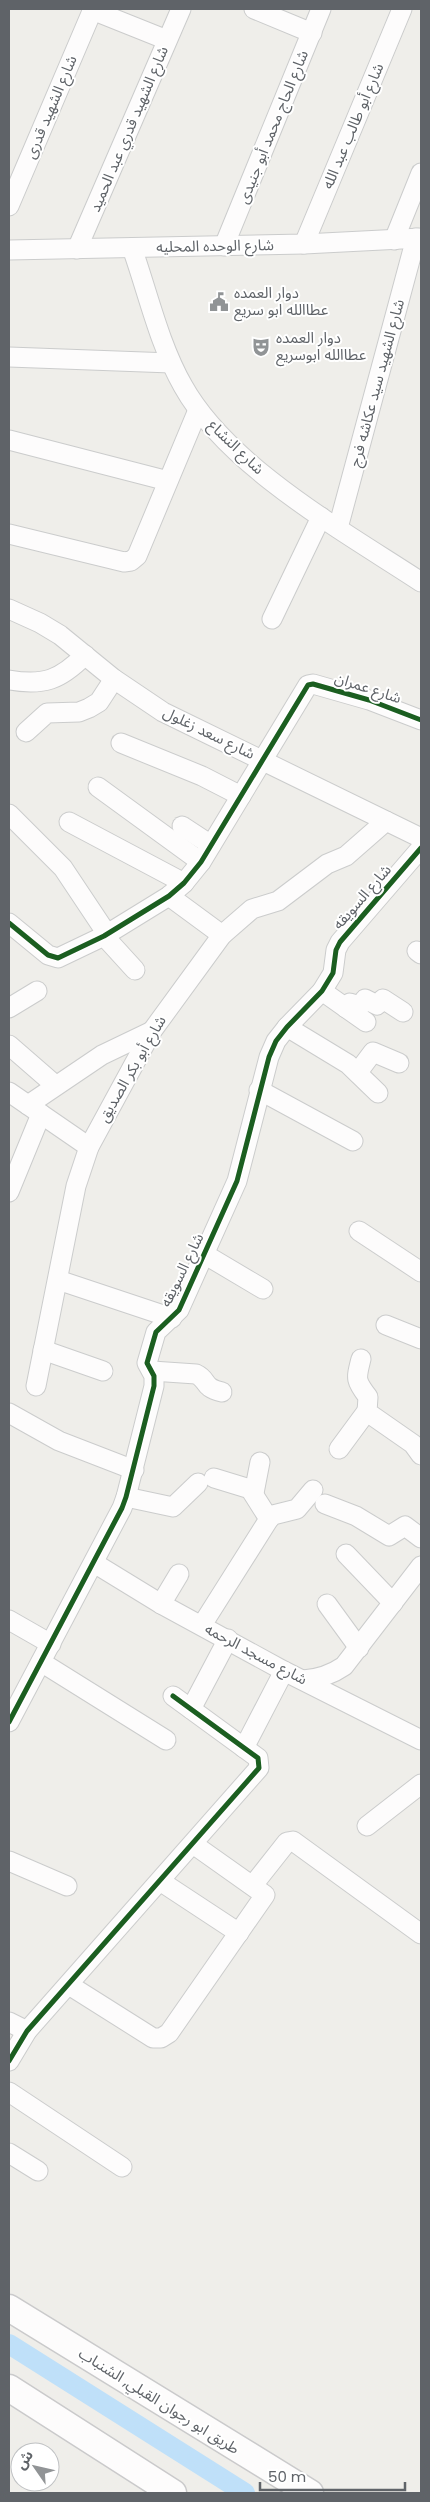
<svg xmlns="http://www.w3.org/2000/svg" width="430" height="2502" viewBox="0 0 430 2502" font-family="Poppins,'Noto Sans Arabic',sans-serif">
<rect width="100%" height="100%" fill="#efeeea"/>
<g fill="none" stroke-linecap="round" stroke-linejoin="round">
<path stroke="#bfe0f9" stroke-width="20" d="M9,2344L245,2493"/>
<g stroke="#cbcccc" stroke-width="21">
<g id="street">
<path d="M254,9L312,33"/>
<path d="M92,10L167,40"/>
<path d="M9,206L93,9"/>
<path d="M394,240L421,173"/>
<path d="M304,244L402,9"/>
<path d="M224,246L321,9"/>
<path d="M132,248C148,293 159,344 183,386C228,467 345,532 421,582"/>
<path d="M77,249L181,9"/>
<path d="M9,250L304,244L421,238"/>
<path d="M9,357L171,363"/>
<path d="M9,440L168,481"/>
<path d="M338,528L416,238"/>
<path d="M9,534L124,562L131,561L137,556L198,410"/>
<path d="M9,609L40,623L60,635L114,679L163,712L421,838"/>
<path d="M272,619L321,517"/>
<path d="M9,680C44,686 60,680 85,655"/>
<path d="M26,732L47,713L79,712L89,708L99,702L114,679"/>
<path d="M121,743L202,776L241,796"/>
<path d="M98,787L201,862"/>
<path d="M9,814L63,868L107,934"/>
<path d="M69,822L184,883"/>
<path d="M182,826L211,845"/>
<path d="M169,896L222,935"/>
<path d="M9,923L48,955L58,958L104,936L169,896L184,883L201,862L308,685L313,684L369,700L421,720"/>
<path d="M104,936L135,970"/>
<path d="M417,951L421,954"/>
<path d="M322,991L366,1022"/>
<path d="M9,1008L37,991"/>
<path d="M346,1008L350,1003L360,1006L365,999L377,1005L383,999L403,1012"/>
<path d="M287,1027L348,1064L378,1093"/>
<path d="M9,1045L55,1085"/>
<path d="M358,1072L373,1052L399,1063"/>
<path d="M259,1090L353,1141"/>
<path d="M9,1092L89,1147"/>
<path d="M28,1105L102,1055L152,1031"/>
<path d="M9,1192L41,1114"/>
<path d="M359,1231L421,1272"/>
<path d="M204,1254L263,1289"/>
<path d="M58,1280L172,1318"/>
<path d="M386,1325L421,1339"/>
<path d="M43,1350L103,1371"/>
<path d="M361,1359C356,1379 355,1380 368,1397L367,1412L413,1444L421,1455"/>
<path d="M152,1371L196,1374C209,1380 201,1387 222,1392"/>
<path d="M36,1386L76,1186L89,1147L152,1031L222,935L252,909L278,901L327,864L346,856L386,821"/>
<path d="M9,1413L59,1441L134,1470"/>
<path d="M339,1449L367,1411"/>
<path d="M214,1478L250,1489L269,1519"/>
<path d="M254,1493L260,1462"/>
<path d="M126,1497L173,1507L198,1483"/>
<path d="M325,1504L356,1516L389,1536L405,1526L421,1538"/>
<path d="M346,1554L393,1603"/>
<path d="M94,1563L161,1604L284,1671L421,1740"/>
<path d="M161,1604L179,1574"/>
<path d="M327,1604L359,1648"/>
<path d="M9,1620L51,1644"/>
<path d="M202,1625L269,1519L273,1515L297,1509L313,1490"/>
<path d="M41,1662L166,1740"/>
<path d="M303,1680C319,1679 331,1675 344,1666L421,1566"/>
<path d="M191,1709L228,1639"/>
<path d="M9,1722L122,1508L126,1497L154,1386V1376L147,1363L156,1332L179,1310L237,1181L269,1057L276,1041L287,1027L322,991L333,973L336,950L340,942L421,848"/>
<path d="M244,1748L284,1671"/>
<path d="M367,1826L421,1784"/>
<path d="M9,1861L67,1886"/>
<path d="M160,1881L239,1933"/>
<path d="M253,1885L287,1842L293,1841L421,1934"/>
<path d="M69,1985L153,2038H161L169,2033L265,1895L193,1844"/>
<path d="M9,2022L27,2031"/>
<path d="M9,2061L27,2031L259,1768L258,1758L173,1696"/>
<path d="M9,2092L122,2167"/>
<path d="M9,2153L38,2171"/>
</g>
</g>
<g stroke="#cacacb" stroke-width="29">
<g id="secondary">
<path d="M9,2308L310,2493"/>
<path d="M9,2388L173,2493"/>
</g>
</g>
<use href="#street" stroke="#fdfcfc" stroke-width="19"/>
<use href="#secondary" stroke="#fdfcfc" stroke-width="26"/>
<g stroke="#fff" stroke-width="8">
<g id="cycleway">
<path d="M9,923L48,955L58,958L104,936L169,896L184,883L201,862L308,685L313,684L369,700L421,720"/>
<path d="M9,1722L122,1508L126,1497L154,1386V1376L147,1363L156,1332L179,1310L237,1181L269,1057L276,1041L287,1027L322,991L333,973L336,950L340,942L421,848"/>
<path d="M9,2061L27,2031L259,1768L258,1758L173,1696"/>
</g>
</g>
<use href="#cycleway" stroke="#1b5e20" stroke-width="5"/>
</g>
<defs>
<g id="civic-bare" transform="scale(1.5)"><path d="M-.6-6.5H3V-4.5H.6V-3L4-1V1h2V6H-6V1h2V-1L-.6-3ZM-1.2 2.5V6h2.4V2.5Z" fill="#919496" stroke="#fff" stroke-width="2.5" paint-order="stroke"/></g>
<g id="theatre-bare" transform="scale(1.5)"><path d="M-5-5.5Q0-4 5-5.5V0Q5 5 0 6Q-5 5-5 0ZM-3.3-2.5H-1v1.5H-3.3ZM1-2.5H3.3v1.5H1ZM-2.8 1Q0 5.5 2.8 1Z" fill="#919496" stroke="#fff" stroke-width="2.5" paint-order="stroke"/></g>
</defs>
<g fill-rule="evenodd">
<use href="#civic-bare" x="219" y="302"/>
<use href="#theatre-bare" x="261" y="347"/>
</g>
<g text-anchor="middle" stroke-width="4" stroke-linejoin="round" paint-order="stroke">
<g font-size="15" fill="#5f6368" stroke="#fff">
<text transform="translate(51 107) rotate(-67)" y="5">شارع الشهيد قدرى</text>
<text transform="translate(353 126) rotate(-67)" y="5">شارع أبو طالب عبد الله</text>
<text transform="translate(273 127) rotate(-68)" y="5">شارع الحاج محمد أبو جنيدى</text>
<text transform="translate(129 129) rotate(-67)" y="5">شارع الشهيد قدري عبد الحميد</text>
<text transform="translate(215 246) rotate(-1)" y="5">شارع الوحده المحليه</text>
<text transform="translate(377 383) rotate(-75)" y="5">شارع الشهيد سيد عكاشه فرج</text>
<text transform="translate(236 447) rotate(44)" y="5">شارع النشاع</text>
<text transform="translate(368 688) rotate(18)" y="5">شارع عمران</text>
<text transform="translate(209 733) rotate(26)" y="5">شارع سعد زغلول</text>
<text transform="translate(362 897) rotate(-49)" y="5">شارع السويقه</text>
<text transform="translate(132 1069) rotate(-60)" y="5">شارع أبو بكر الصديق</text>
<text transform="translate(182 1270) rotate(-64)" y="5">شارع السويقه</text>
<text transform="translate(256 1654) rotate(28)" y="5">شارع مسجد الرحمه</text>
<text transform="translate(159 2401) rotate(32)" y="5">طريق ابو رجوان القبلي, الشنباب</text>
</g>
<g font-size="15" fill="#5f6368" stroke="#fff" text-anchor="start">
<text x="234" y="298">دوار العمده<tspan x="234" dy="17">عطاالله ابو سريع</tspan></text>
<text x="276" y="343">دوار العمده<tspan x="276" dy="17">عطاالله ابوسريع</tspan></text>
</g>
</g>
<rect width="430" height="2502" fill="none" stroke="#5f6368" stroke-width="20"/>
<g transform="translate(35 2467) rotate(304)"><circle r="24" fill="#ffffff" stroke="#bfc1c3"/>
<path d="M0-4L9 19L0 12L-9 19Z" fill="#919496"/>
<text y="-8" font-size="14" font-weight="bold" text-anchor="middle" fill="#5f6368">ش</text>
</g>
<path d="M260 2482v8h145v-8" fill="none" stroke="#5f6368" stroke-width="2.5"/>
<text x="268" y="2482" font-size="15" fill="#5f6368" stroke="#ffffff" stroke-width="4" paint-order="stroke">50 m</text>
</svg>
